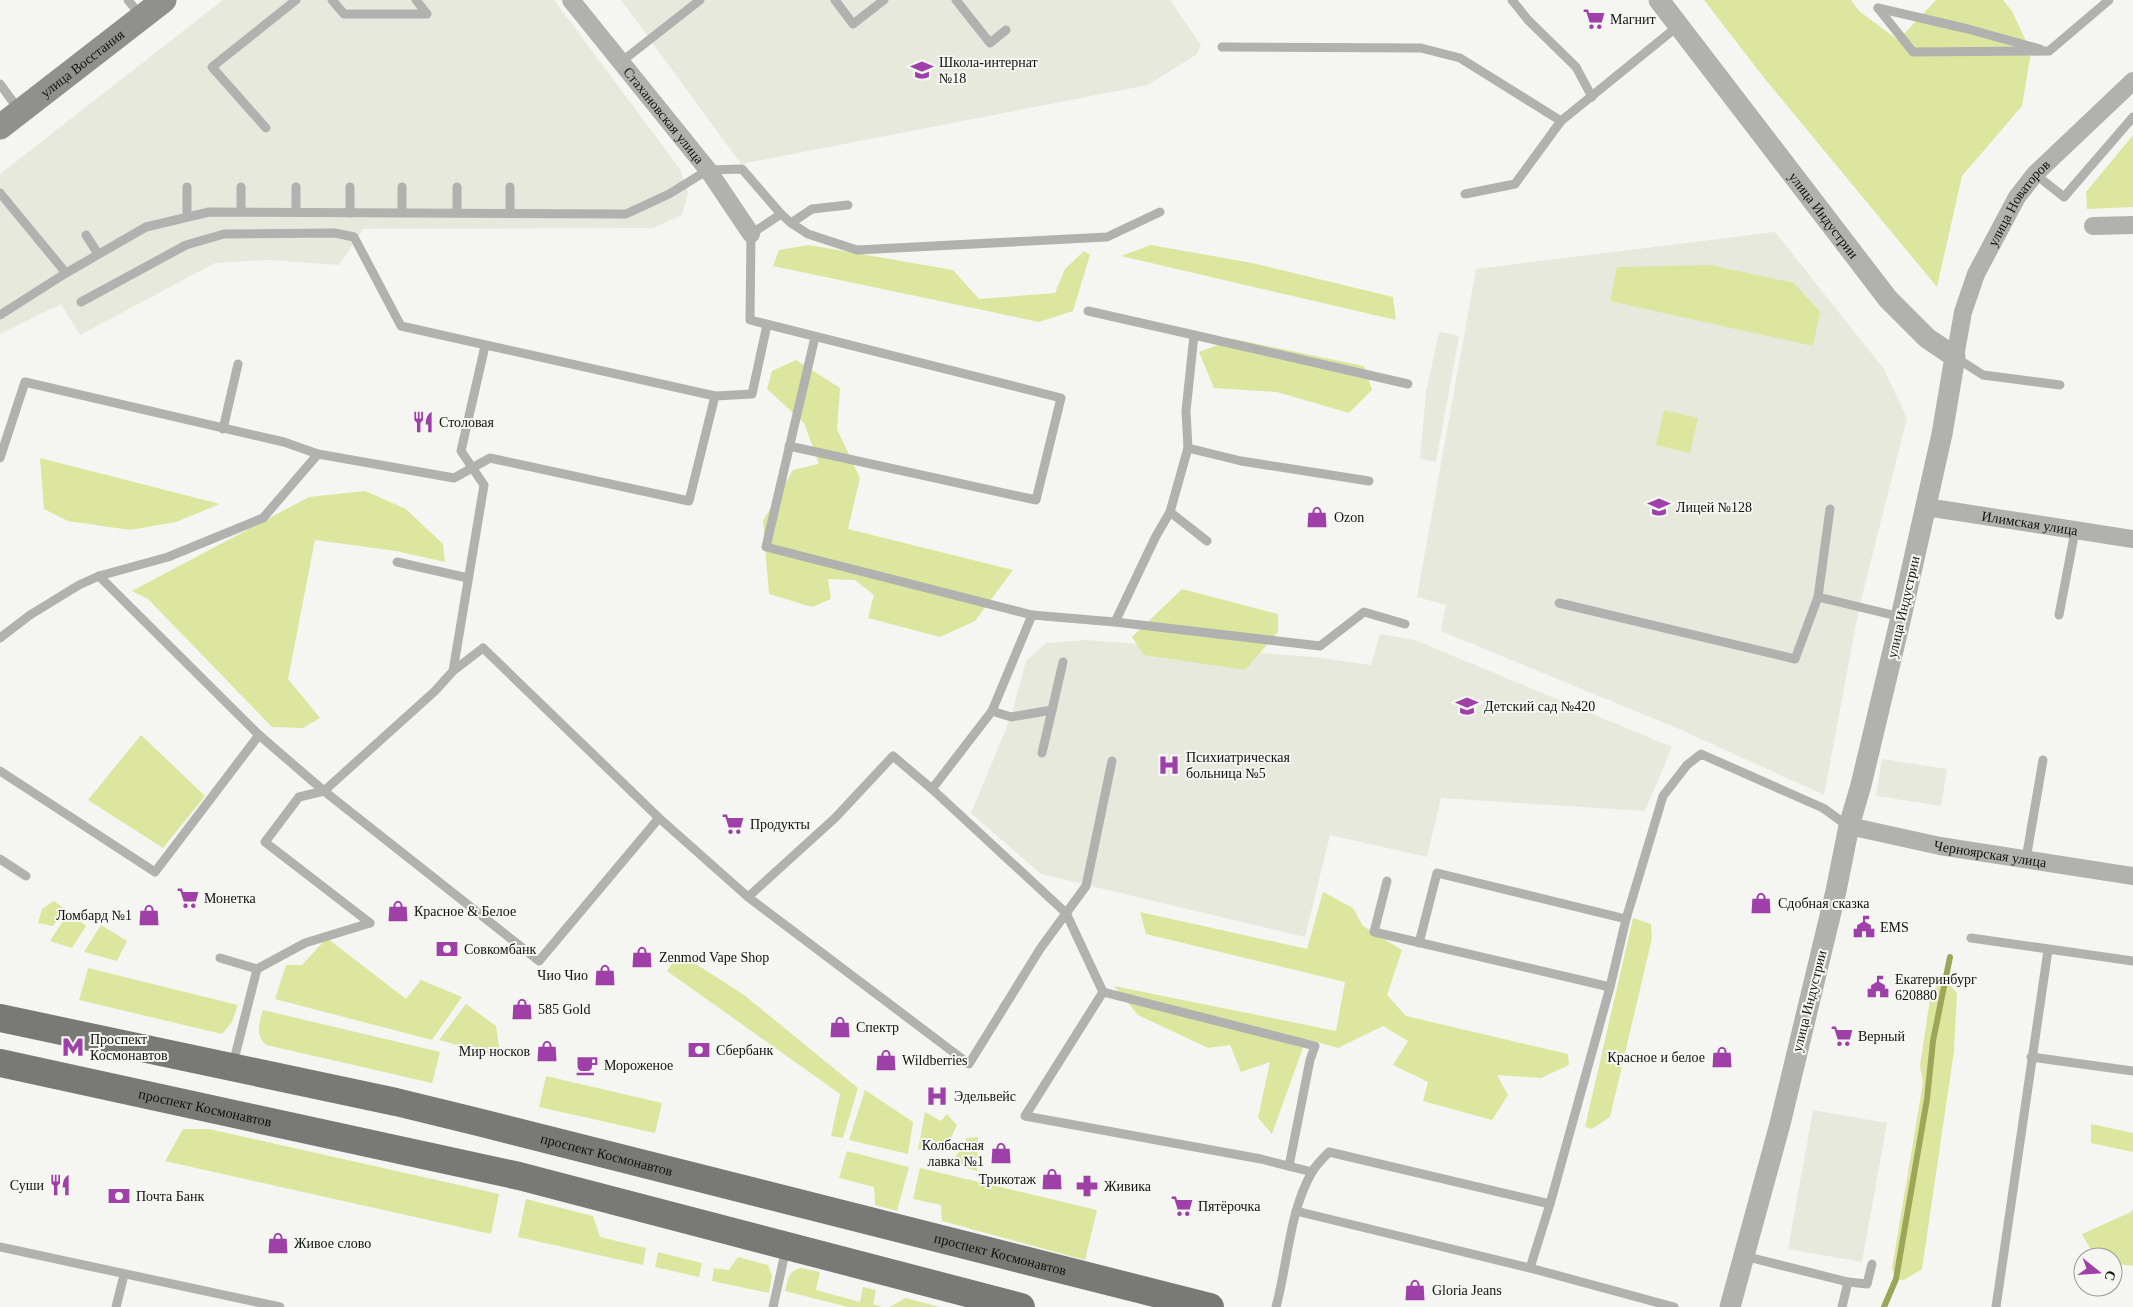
<svg xmlns="http://www.w3.org/2000/svg" width="2133" height="1307" viewBox="0 0 2133 1307" font-family="'Times New Roman',serif">
<rect width="100%" height="100%" fill="#f5f6f1"/>
<g fill="#e7e9dd">
<path d="M223,0H554L680,169L688,193L682,215L653,228L363,229L339,265L270,260L215,263L80,335L61,304L0,334V174Z"/>
<path d="M621,0H1170L1201,45L1197,54L1148,85L741,164Z"/>
<path d="M1775,232L1884,369L1907,418L1859,608L1824,795L1679,729L1441,631L1446,605L1417,597L1476,269Z"/>
<path d="M1439,332L1459,336L1436,462L1420,459L1426,392Z"/>
<path d="M1380,634L1415,640L1672,747L1645,811L1441,798L1427,857L1330,835L1305,937L1041,874L971,813L1011,717L1026,661L1046,643L1086,640L1314,657L1371,665Z"/>
<path d="M1882,759L1947,769L1941,806L1876,796Z"/>
<path d="M1813,1110L1887,1123L1862,1262L1788,1249Z"/>
</g>
<g fill="#dde69f">
<path d="M1704,0H1851L1859,11L1898,40L1936,0H2003L2012,11L2031,52L2022,106L1962,176L1937,287L1765,79Z"/>
<path d="M2133,135V207L2087,209L2086,192Z"/>
<path d="M809,245L953,270L979,299L1055,293L1065,269L1084,251L1090,255L1073,311L1039,322L773,266L779,250Z"/>
<path d="M1151,245L1252,263L1393,297L1396,320L1121,256Z"/>
<path d="M1710,265L1794,283L1820,312L1813,346L1610,301L1617,267Z"/>
<path d="M1234,339L1364,366L1372,390L1349,413L1277,392L1214,388L1199,352Z"/>
<path d="M796,360L840,388L837,429L860,478L848,529L1013,570L975,621L940,637L868,618L874,595L855,580L828,579L831,599L812,607L769,594L763,521L793,470L819,464L804,423L767,389L772,371Z"/>
<path d="M1664,410L1698,418L1690,453L1656,445Z"/>
<path d="M40,458L220,504L176,522L130,530L68,521L44,509Z"/>
<path d="M365,491L406,509L443,544L445,562L396,551L315,540L288,679L320,718L303,728L272,727L148,599L132,591L309,497Z"/>
<path d="M1182,589L1278,614V632L1245,670L1144,655L1132,637Z"/>
<path d="M141,735L205,796L163,848L88,800Z"/>
<path d="M1323,892L1353,908L1363,926L1402,950L1387,995L1406,1016L1568,1054L1569,1065L1541,1078L1497,1075L1508,1095L1492,1120L1423,1101L1428,1082L1393,1065L1408,1041L1383,1026L1338,1048L1306,1039L1272,1134L1258,1118L1270,1062L1241,1072L1230,1045L1208,1048L1138,1015L1114,986L1336,1031L1345,982L1146,934L1140,912L1307,949Z"/>
<path d="M54,901L65,909L53,926L38,923L42,909Z"/>
<path d="M69,912L86,926L72,948L50,941Z"/>
<path d="M1633,918L1651,924L1652,938L1610,1117L1592,1129L1585,1127Z"/>
<path d="M101,925L127,941L117,961L84,952Z"/>
<path d="M327,938L406,999L421,980L462,997L432,1040L275,999L286,965H302Z"/>
<path d="M679,953L744,995L858,1088L843,1138L831,1136L840,1094L667,971Z"/>
<path d="M88,968L238,1005L232,1022L222,1034L79,1000Z"/>
<path d="M1944,979L1957,993L1954,1051L1922,1269L1904,1280L1896,1279L1892,1268L1923,1083L1920,1066L1931,992Z"/>
<path d="M466,1004L496,1026L500,1053L498,1056L439,1040Z"/>
<path d="M263,1010L440,1052L432,1083L266,1045C255,1034 259,1024 263,1010Z"/>
<path d="M546,1076L662,1103L655,1133L539,1107Z"/>
<path d="M865,1090L913,1122L908,1154L849,1140Z"/>
<path d="M925,1112L941,1121L947,1114L957,1125L951,1138L918,1150Z"/>
<path d="M2091,1124L2133,1133V1152L2091,1143Z"/>
<path d="M183,1129H209L499,1194L491,1234L165,1161Z"/>
<path d="M978,1137L977,1171L951,1164L967,1138Z"/>
<path d="M847,1151L909,1167L897,1211L875,1205L874,1187L839,1178Z"/>
<path d="M920,1168L1097,1210L1085,1260L942,1221L941,1205L913,1199Z"/>
<path d="M526,1199L593,1216L600,1237L646,1248L643,1265L518,1237Z"/>
<path d="M2133,1209V1266L2113,1263V1257H2095L2082,1234L2131,1212Z"/>
<path d="M658,1252L702,1263L699,1277L655,1267Z"/>
<path d="M738,1257L768,1265L772,1276L769,1293L712,1281L714,1268L729,1270Z"/>
<path d="M801,1268L820,1272L816,1290L860,1302L863,1287L876,1290L873,1304L882,1307H848L785,1291C788,1279 788,1271 801,1268Z"/>
<path d="M906,1298L940,1307H889Z"/>
</g>
<g fill="none" stroke-linecap="round" stroke-linejoin="round">
<path stroke="#9da658" stroke-width="6" d="M1884,1307L1896,1279L1927,1099L1933,1041L1950,957"/>
<g stroke="#b1b2b0" stroke-width="9">
<path d="M128,0L140,15"/>
<path d="M332,0L344,14H427L416,0"/>
<path d="M835,0L853,24L884,0"/>
<path d="M956,0L990,43L1006,30"/>
<path d="M1512,0L1528,20L1576,67L1592,97"/>
<path d="M1878,8L1913,52L2049,51L2109,0"/>
<path d="M1878,8L1968,29L2040,49"/>
<path d="M1222,47L1421,48L1460,58L1561,121"/>
<path d="M621,62L700,0"/>
<path d="M0,84L19,110"/>
<path d="M266,128L212,67L296,0"/>
<path d="M2035,174L2064,197L2133,117"/>
<path d="M187,187V217"/>
<path d="M350,187V213"/>
<path d="M402,187V213"/>
<path d="M457,187V213"/>
<path d="M0,193L66,273"/>
<path d="M1465,194L1515,184L1561,121L1678,26"/>
<path d="M241,212V187"/>
<path d="M296,212V187"/>
<path d="M510,213V187"/>
<path d="M791,223L812,209L848,205"/>
<path d="M86,235L98,254"/>
<path d="M81,302L186,245L224,234L335,233L354,237L401,326L715,396L752,394L767,325"/>
<path d="M1088,311L1194,335"/>
<path d="M0,315L66,273L146,227L209,212L626,214L669,194L708,170L742,169L781,214"/>
<path d="M815,337L766,547L1032,615"/>
<path d="M1955,357L1983,375L2060,385"/>
<path d="M223,429L238,364"/>
<path d="M789,446L1036,500L1061,398L750,320L751,234L781,214L791,223L808,234L857,250L1107,237L1160,212"/>
<path d="M0,458L25,382L284,442L318,454L454,478L490,458L689,501L715,396"/>
<path d="M1369,481L1241,461L1188,448L1186,411L1194,335L1408,384"/>
<path d="M1830,509L1818,597L1901,617"/>
<path d="M1170,512L1207,541"/>
<path d="M397,562L468,578"/>
<path d="M99,576L259,735L324,791"/>
<path d="M1559,603L1795,659L1818,597"/>
<path d="M2059,615L2075,531"/>
<path d="M1115,622L1156,536L1170,512L1188,448"/>
<path d="M0,638L30,615L79,585L99,576L168,557L263,518L318,454"/>
<path d="M453,671L484,485L461,451L485,346"/>
<path d="M1052,710L1063,662"/>
<path d="M992,711L1011,717L1052,710L1042,753"/>
<path d="M1112,761L1086,886L1040,949L969,1064L748,897L835,818L893,756L932,789L992,711L1032,615L1115,622L1320,646L1364,612L1405,624"/>
<path d="M0,771L155,872L259,735"/>
<path d="M932,789L1066,913L1103,992"/>
<path d="M324,791L299,797L265,842L370,923"/>
<path d="M659,818L539,961L324,791L435,691L453,671L483,648L659,818L748,897"/>
<path d="M0,859L26,876"/>
<path d="M2026,859L2043,760"/>
<path d="M1387,881L1374,932L1610,987"/>
<path d="M1971,938L2133,961"/>
<path d="M1419,943L1437,873L1626,919"/>
<path d="M220,958L257,969"/>
<path d="M1103,992L1025,1116L1261,1159L1312,1172"/>
<path d="M1103,992L1315,1046L1310,1060L1289,1166"/>
<path d="M2031,1057L2133,1071"/>
<path d="M233,1064L257,969L305,943L370,923"/>
<path d="M1296,1211L1530,1268L1674,1307"/>
<path d="M0,1247L280,1307"/>
<path d="M1744,1256L1848,1282L1842,1307"/>
<path d="M1530,1268L1550,1204L1610,987L1626,919L1663,796L1687,765L1701,754L1823,808L1848,826"/>
<path d="M1848,1282L1867,1284L1872,1264"/>
<path d="M116,1307L124,1275"/>
<path d="M773,1307L786,1249"/>
<path d="M1276,1307C1288,1263 1289,1212 1312,1172C1316,1165 1323,1158 1329,1152L1550,1204"/>
<path d="M1996,1307L2048,950"/>
</g>
<g stroke="#b1b2b0" stroke-width="18">
<path id="s1" d="M571,0L708,170L751,234"/>
<path d="M2093,226L2133,225"/>
<path id="s2" d="M1955,357L1963,312L1976,274L2017,197L2035,174L2133,81"/>
<path id="s3" d="M1926,507L2133,539"/>
<path id="s4" d="M1849,826L1940,846L2133,876"/>
</g>
<path stroke="#b1b2b0" stroke-width="21" id="s5" d="M1659,0L1888,299L1927,338L1955,357L1942,434L1901,617L1861,785L1849,826L1836,891L1780,1124L1730,1307"/>
<path stroke="#90918e" stroke-width="25" id="s6" d="M0,127L164,0"/>
<g stroke="#797a76" stroke-width="28">
<path id="s7" d="M0,1018L396,1102L478,1122L1210,1307"/>
<path id="s8" d="M0,1063L519,1176L1021,1307"/>
</g>
</g>
<defs>
<g id="supermarket-bare" transform="scale(1.725)"><path d="M-6-5.5h2.5l.6 2H6L4.5 2H-2.5L-4.4-4H-6ZM-1.5 3.2a1.3 1.3 0 1 0 .1 0ZM3 3.2a1.3 1.3 0 1 0 .1 0Z" fill="#9f3fa8" stroke="#f5f6f1" stroke-width="2.5" paint-order="stroke"/></g>
<g id="school-bare" transform="scale(1.725)"><path d="M0-5L7-2L0 1L-7-2ZM-4 1L0 2.5L4 1V4Q0 6-4 4Z" fill="#9f3fa8" stroke="#f5f6f1" stroke-width="2.5" paint-order="stroke"/></g>
<g id="restaurant-bare" transform="scale(1.725)"><path d="M-5-6h1v4h1v-4h1v4h1v-4h1v5L-1.5 .5V6h-2V.5L-5-1ZM5-6V6H3V1.5H1.5Q1.5-4 5-6Z" fill="#9f3fa8" stroke="#f5f6f1" stroke-width="2.5" paint-order="stroke"/></g>
<g id="shop-bare" transform="scale(1.725)"><path d="M-5-2.5h2.3a2.7 3.5 0 0 1 5.4 0H5L5.5 6h-11ZM-1.5-2.5h3a1.5 2.3 0 0 0-3 0Z" fill="#9f3fa8" stroke="#f5f6f1" stroke-width="2.5" paint-order="stroke"/></g>
<g id="hospital-bare" transform="scale(1.725)"><path d="M-5-5h3v3.5h4V-5h3V5h-3V1.5h-4V5h-3Z" fill="#9f3fa8" stroke="#f5f6f1" stroke-width="2.5" paint-order="stroke"/></g>
<g id="civic-bare" transform="scale(1.725)"><path d="M-.6-6.5H3V-4.5H.6V-3L4-1V1h2V6H-6V1h2V-1L-.6-3ZM-1.2 2.5V6h2.4V2.5Z" fill="#9f3fa8" stroke="#f5f6f1" stroke-width="2.5" paint-order="stroke"/></g>
<g id="bank-bare" transform="scale(1.725)"><path d="M-6-4H6V4H-6ZM0-2.3a2.3 2.3 0 1 0 0 4.6a2.3 2.3 0 1 0 0-4.6Z" fill="#9f3fa8" stroke="#f5f6f1" stroke-width="2.5" paint-order="stroke"/></g>
<g id="metro-bare" transform="scale(1.725)"><path d="M-5.5 5V-5H-3L0 0L3-5H5.5V5H3V-.5L0 4L-3-.5V5Z" fill="#9f3fa8" stroke="#f5f6f1" stroke-width="2.5" paint-order="stroke"/></g>
<g id="cafe-bare" transform="scale(1.725)"><path d="M-5.5-4.5H6V0H3Q3 3.5 0 3.5H-2.5Q-5.5 3.5-5.5 0ZM3-3.2v2h1.7v-2ZM-6 4.5H4V6H-6Z" fill="#9f3fa8" stroke="#f5f6f1" stroke-width="2.5" paint-order="stroke"/></g>
<g id="pharmacy-bare" transform="scale(1.725)"><path d="M-2-6h4v4h4v4h-4v4h-4v-4h-4v-4h4Z" fill="#9f3fa8" stroke="#f5f6f1" stroke-width="2.5" paint-order="stroke"/></g>
</defs>
<g fill-rule="evenodd">
<use href="#supermarket-bare" x="1594" y="19"/>
<use href="#school-bare" x="922" y="70"/>
<use href="#restaurant-bare" x="423" y="422"/>
<use href="#school-bare" x="1659" y="507"/>
<use href="#shop-bare" x="1317" y="517"/>
<use href="#school-bare" x="1467" y="706"/>
<use href="#hospital-bare" x="1169" y="765"/>
<use href="#supermarket-bare" x="733" y="824"/>
<use href="#supermarket-bare" x="188" y="898"/>
<use href="#shop-bare" x="1761" y="903"/>
<use href="#shop-bare" x="398" y="911"/>
<use href="#shop-bare" x="149" y="915"/>
<use href="#civic-bare" x="1864" y="927"/>
<use href="#bank-bare" x="447" y="949"/>
<use href="#shop-bare" x="642" y="957"/>
<use href="#shop-bare" x="605" y="975"/>
<use href="#civic-bare" x="1878" y="987"/>
<use href="#shop-bare" x="522" y="1009"/>
<use href="#shop-bare" x="840" y="1027"/>
<use href="#supermarket-bare" x="1842" y="1036"/>
<use href="#metro-bare" x="73" y="1047"/>
<use href="#bank-bare" x="699" y="1050"/>
<use href="#shop-bare" x="547" y="1051"/>
<use href="#shop-bare" x="1722" y="1057"/>
<use href="#shop-bare" x="886" y="1060"/>
<use href="#cafe-bare" x="587" y="1065"/>
<use href="#hospital-bare" x="937" y="1096"/>
<use href="#shop-bare" x="1001" y="1153"/>
<use href="#shop-bare" x="1052" y="1179"/>
<use href="#restaurant-bare" x="60" y="1185"/>
<use href="#pharmacy-bare" x="1087" y="1186"/>
<use href="#bank-bare" x="119" y="1196"/>
<use href="#supermarket-bare" x="1182" y="1206"/>
<use href="#shop-bare" x="278" y="1243"/>
<use href="#shop-bare" x="1415" y="1290"/>
</g>
<g text-anchor="middle" stroke-width="4" stroke-linejoin="round" paint-order="stroke">
<g font-size="14" fill="#111210" stroke="#f5f6f1" text-anchor="start">
<text x="1610" y="24">Магнит</text>
<text x="939" y="67">Школа-интернат<tspan x="939" dy="16">№18</tspan></text>
<text x="439" y="427">Столовая</text>
<text x="1676" y="512">Лицей №128</text>
<text x="1334" y="522">Ozon</text>
<text x="1484" y="711">Детский сад №420</text>
<text x="1186" y="762">Психиатрическая<tspan x="1186" dy="16">больница №5</tspan></text>
<text x="750" y="829">Продукты</text>
<text x="204" y="903">Монетка</text>
<text x="1778" y="908">Сдобная сказка</text>
<text x="414" y="916">Красное &amp; Белое</text>
<text x="132" y="920" text-anchor="end">Ломбард №1</text>
<text x="1880" y="932">EMS</text>
<text x="464" y="954">Совкомбанк</text>
<text x="659" y="962">Zenmod Vape Shop</text>
<text x="588" y="980" text-anchor="end">Чио Чио</text>
<text x="1895" y="984">Екатеринбург<tspan x="1895" dy="16">620880</tspan></text>
<text x="538" y="1014">585 Gold</text>
<text x="856" y="1032">Спектр</text>
<text x="1858" y="1041">Верный</text>
<text x="90" y="1044">Проспект<tspan x="90" dy="16">Космонавтов</tspan></text>
<text x="716" y="1055">Сбербанк</text>
<text x="530" y="1056" text-anchor="end">Мир носков</text>
<text x="1705" y="1062" text-anchor="end">Красное и белое</text>
<text x="902" y="1065">Wildberries</text>
<text x="604" y="1070">Мороженое</text>
<text x="954" y="1101">Эдельвейс</text>
<text x="984" y="1150" text-anchor="end">Колбасная<tspan x="984" dy="16">лавка №1</tspan></text>
<text x="1036" y="1184" text-anchor="end">Трикотаж</text>
<text x="44" y="1190" text-anchor="end">Суши</text>
<text x="1104" y="1191">Живика</text>
<text x="136" y="1201">Почта Банк</text>
<text x="1198" y="1211">Пятёрочка</text>
<text x="294" y="1248">Живое слово</text>
<text x="1432" y="1295">Gloria Jeans</text>
</g>
<g font-size="14" fill="#111210" stroke="#f5f6f1">
<text dy="5" stroke="none"><textPath href="#s6" startOffset="104">улица Восстания</textPath></text>
<text dy="5" stroke="none"><textPath href="#s1" startOffset="148">Стахановская улица</textPath></text>
<text dy="5" stroke="none"><textPath href="#s2" startOffset="169">улица Новаторов</textPath></text>
<text dy="5" stroke="none"><textPath href="#s5" startOffset="271">улица Индустрии</textPath></text>
<text dy="5" stroke="none"><textPath href="#s3" startOffset="105">Илимская улица</textPath></text>
<text transform="translate(1903 607) rotate(-77)" y="5">улица Индустрии</text>
<text dy="5" stroke="none"><textPath href="#s4" startOffset="144">Черноярская улица</textPath></text>
<text transform="translate(1809 1001) rotate(-76)" y="5">улица Индустрии</text>
<text dy="5" stroke="none"><textPath href="#s8" startOffset="210">проспект Космонавтов</textPath></text>
<text dy="5" stroke="none"><textPath href="#s7" startOffset="622">проспект Космонавтов</textPath></text>
<text dy="5" stroke="none"><textPath href="#s7" startOffset="1028">проспект Космонавтов</textPath></text>
</g>
</g>
<g transform="translate(2098 1272) rotate(107)"><circle r="24" fill="#f5f6f1" stroke="#9a9b97"/>
<path d="M0-4L9 19L0 12L-9 19Z" fill="#9f3fa8"/>
<text y="-8" font-size="14" font-weight="bold" text-anchor="middle" fill="#111210">С</text>
</g>
</svg>
